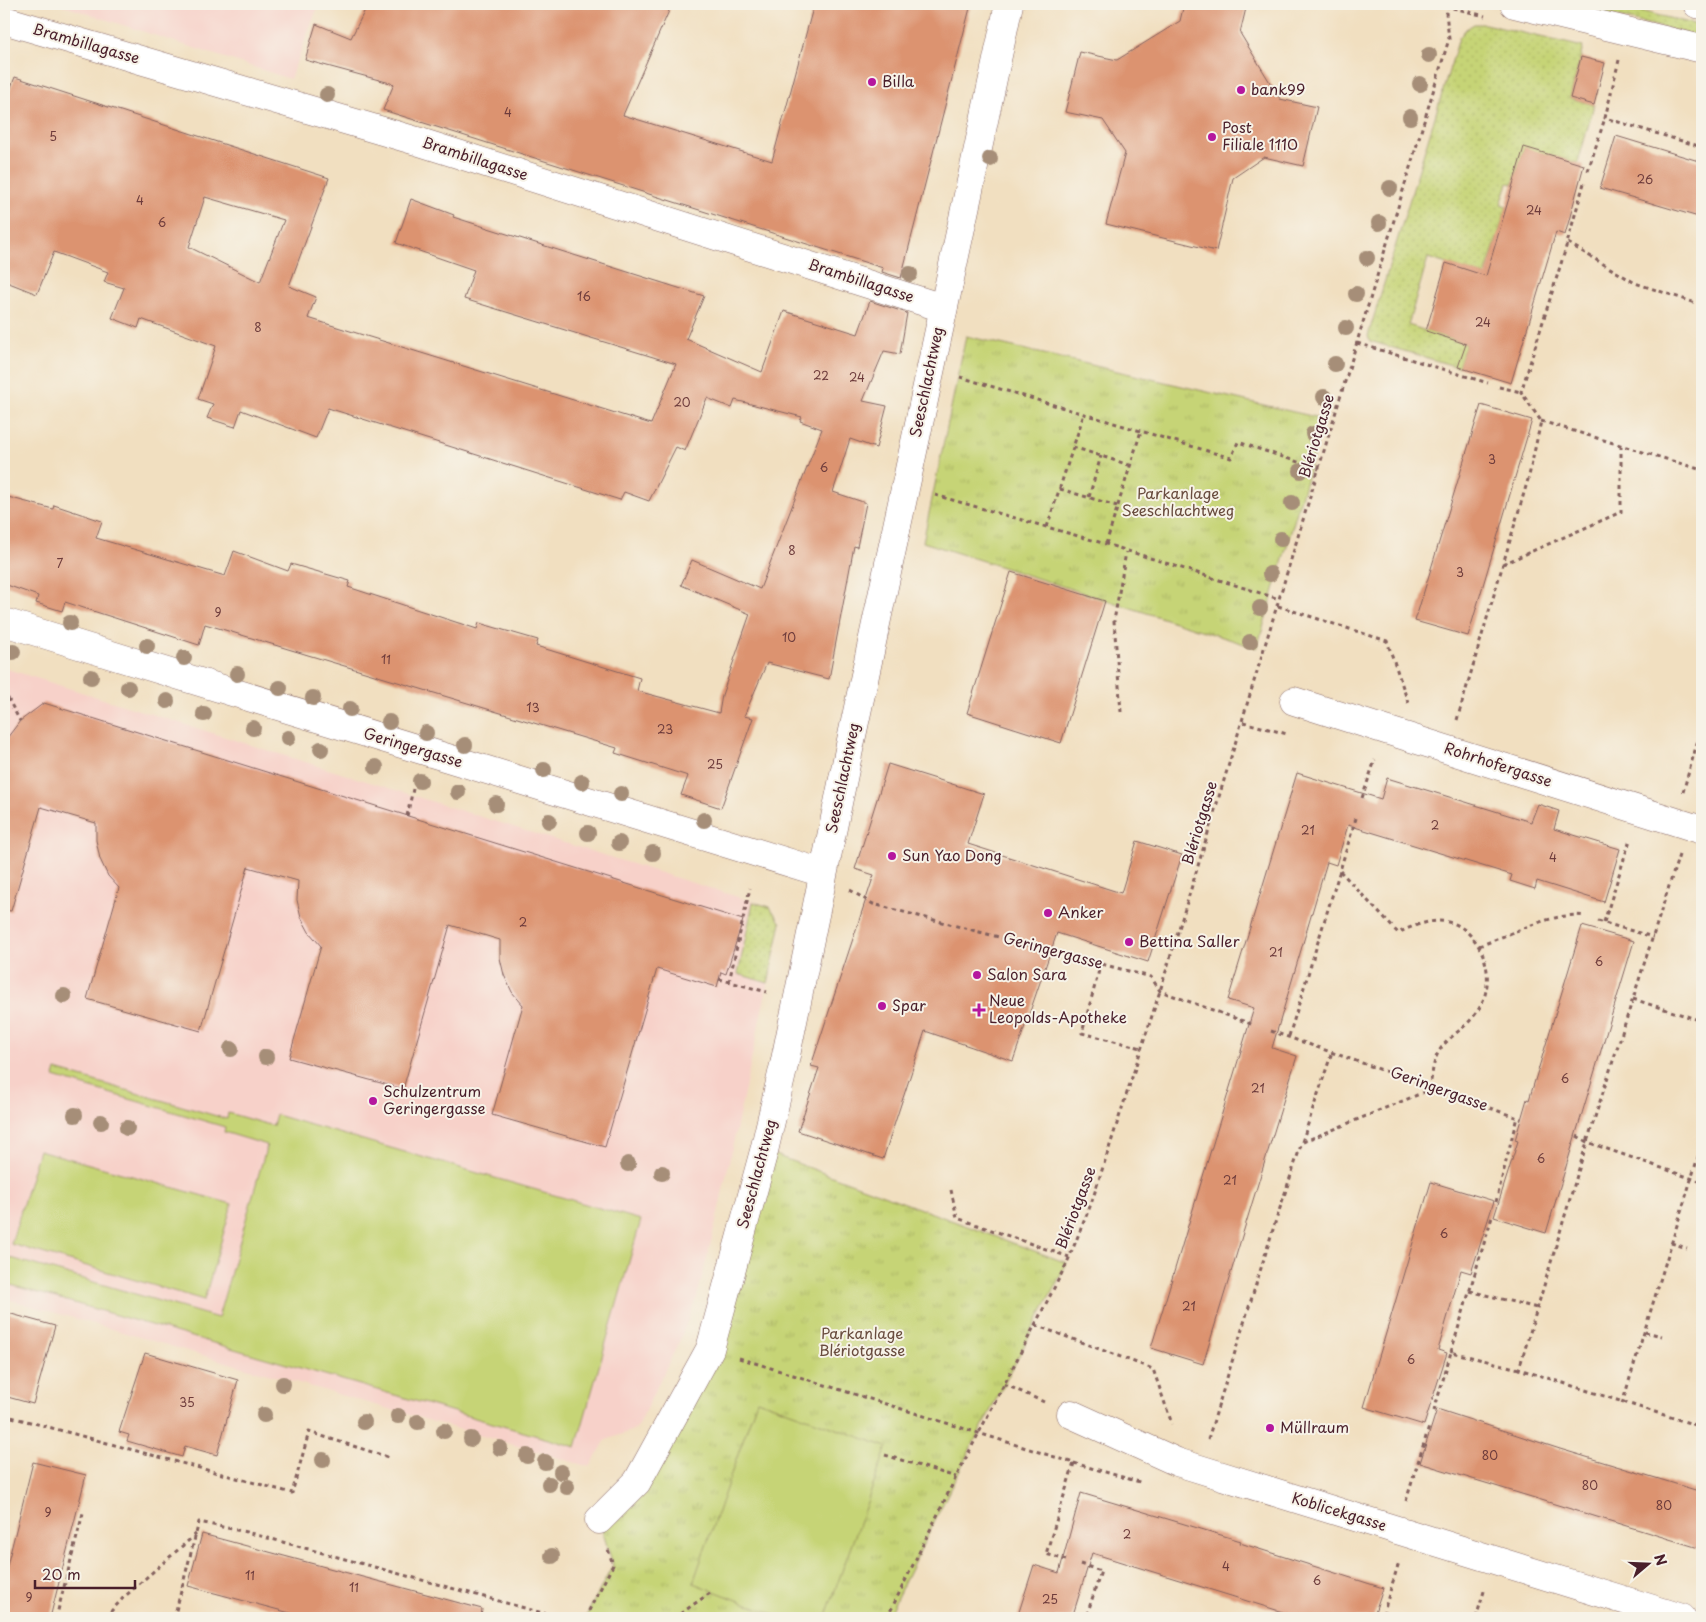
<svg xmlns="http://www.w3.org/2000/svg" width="1706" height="1622" viewBox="0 0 1706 1622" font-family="'Playpen Sans',sans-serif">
<defs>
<pattern id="grass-dots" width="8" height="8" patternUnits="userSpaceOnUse" patternTransform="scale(1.25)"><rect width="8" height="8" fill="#c6d476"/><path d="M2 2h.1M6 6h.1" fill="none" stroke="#acb666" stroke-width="1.8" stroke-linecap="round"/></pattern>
<pattern id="park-tufts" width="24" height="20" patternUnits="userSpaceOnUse" patternTransform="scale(1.25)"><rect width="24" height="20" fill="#c6d476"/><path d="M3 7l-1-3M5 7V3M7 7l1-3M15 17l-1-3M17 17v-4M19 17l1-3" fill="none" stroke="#acb666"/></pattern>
</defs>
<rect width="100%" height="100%" fill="#f7f3e8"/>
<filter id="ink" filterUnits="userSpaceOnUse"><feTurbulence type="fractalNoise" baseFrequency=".02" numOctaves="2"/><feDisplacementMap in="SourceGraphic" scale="10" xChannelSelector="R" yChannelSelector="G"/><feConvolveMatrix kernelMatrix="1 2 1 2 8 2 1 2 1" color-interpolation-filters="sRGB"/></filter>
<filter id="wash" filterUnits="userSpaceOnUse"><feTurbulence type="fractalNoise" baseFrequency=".0096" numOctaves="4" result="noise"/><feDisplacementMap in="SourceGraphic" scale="20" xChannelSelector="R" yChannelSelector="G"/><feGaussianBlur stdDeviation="1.12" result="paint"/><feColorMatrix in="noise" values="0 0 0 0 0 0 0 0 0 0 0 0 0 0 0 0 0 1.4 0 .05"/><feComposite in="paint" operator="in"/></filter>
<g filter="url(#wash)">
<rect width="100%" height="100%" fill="#f1dfc0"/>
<g fill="#f7d1c9">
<path d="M58,4H319L290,79Z"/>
<path d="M4,668L770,907L781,923L716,1222L697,1297L679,1342L636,1429L606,1440L590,1467L4,1298Z"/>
</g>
<g fill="url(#grass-dots)" stroke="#887a50">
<path d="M1563,4H1611L1702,26V37Z"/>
<path d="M1474,24H1485L1583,47L1570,98L1594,105L1578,163L1524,148L1513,184L1508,183L1501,204L1507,206L1485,276L1428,258L1408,325L1466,344L1458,367L1370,341L1368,336L1459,38L1466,29Z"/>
<path d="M753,902L770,907L781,923L768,983L738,974Z"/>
</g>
<g fill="url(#park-tufts)" stroke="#887a50">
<path d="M966,336L1324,419L1257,648L923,542Z"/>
<path d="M764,1151L1067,1263L956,1477L887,1618H585L613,1565L599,1520L710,1349Z"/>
</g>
<g fill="#c6d476" stroke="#887a50">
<path d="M56,1070L227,1119L228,1113L273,1126L276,1115L641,1220L576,1447L4,1283V1256L218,1318L267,1145L224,1132L225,1127L54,1077Z"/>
<path d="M39,1150L232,1204L204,1300L11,1244Z"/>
<path d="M757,1400L887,1447L825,1618H784L693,1583Z"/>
</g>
<g id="blocks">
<g fill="#dc9370" fill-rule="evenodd">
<path d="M368,4H672L623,115L772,161L814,4H971L901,278L882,272L883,268L383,110L394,84L305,60L316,24L351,38Z"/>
<path d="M1184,4H1247L1240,33L1280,99L1317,107L1303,166L1264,157L1233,178L1216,251L1106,224L1125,153L1103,120L1065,112L1080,52L1117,60L1180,21Z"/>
<path d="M1581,57L1605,63L1594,105L1570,98Z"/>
<path d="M15,77L329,178L289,286L316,297L308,318L651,424L676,364L464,299L474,270L396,243L411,199L454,215L453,217L704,296L686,339L762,372L784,311L858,334L870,301L907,313L900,354L884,351L863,401L887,406L876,448L850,439L833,492L866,503L857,547L854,546L829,679L767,663L744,716L753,718L721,808L681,795L688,776L615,753L617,748L205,624L199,645L65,602L62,611L36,603L38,596L4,584V496L53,509L54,505L102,521L96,538L225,576L234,551L288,571L291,564L350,581L348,587L477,629L479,623L538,640L536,646L640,678L637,691L719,713L722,695L750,614L681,585L692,560L760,589L822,429L800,421L802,417L735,400L732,408L707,398L685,451L676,447L649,501L624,492L620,500L328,408L316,438L241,410L235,427L207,418L213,404L198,399L216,346L141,319L138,328L112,318L124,288L104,282L108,272L54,252L37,294L4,281V105ZM205,197L284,220L260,282L189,247Z"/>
<path d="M1616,136L1702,162V218L1600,188Z"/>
<path d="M1524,147L1584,165L1565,235L1556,232L1511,383L1458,367L1466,344L1426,331L1446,263L1486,276Z"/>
<path d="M1481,405L1532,420L1468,636L1415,621Z"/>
<path d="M1011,572L1105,601L1061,743L967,713Z"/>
<path d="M44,703L743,920L726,974L721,972L717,987L657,969L605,1147L492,1115L523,1005L512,992L504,975L500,958V940L450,925L403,1089L289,1058L321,946L309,932L301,917L297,900L298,881L248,867L201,1031L87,999L119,888L108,876L100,859L96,840V823L41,807L11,911L4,910V742L20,721Z"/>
<path d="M888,764L984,794L968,844L1121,893L1137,841L1182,855L1148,962L1057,933L1013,1061L925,1031L883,1159L798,1131L819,1068L811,1066L874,875L855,869Z"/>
<path d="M1297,773L1381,799L1387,778L1531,822L1538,804L1559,811L1554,829L1620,849L1604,902L1537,881L1535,889L1510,881L1512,875L1348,825L1336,865L1327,862L1272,1048L1297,1056L1203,1364L1151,1348L1254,1008L1228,1000Z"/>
<path d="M1582,926L1634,941L1546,1233L1494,1217L1518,1141L1515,1140L1527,1099L1529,1100Z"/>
<path d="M1431,1182L1494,1201L1471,1273L1461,1270L1438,1350L1447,1353L1424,1425L1364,1407Z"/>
<path d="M4,1312L55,1326L33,1404L4,1396Z"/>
<path d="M145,1353L238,1380L217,1455L185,1446L182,1457L127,1441L129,1435L119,1432Z"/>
<path d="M1437,1409L1560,1449L1702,1492V1549L1420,1463Z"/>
<path d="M33,1462L86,1475L50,1618H4V1578Z"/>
<path d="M1081,1493L1241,1541L1240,1543L1383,1588L1373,1618H1302L1092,1553L1072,1618H1017L1034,1565L1059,1573Z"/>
<path d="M202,1534L482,1609L481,1618H309L188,1586Z"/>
</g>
</g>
</g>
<g filter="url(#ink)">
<use href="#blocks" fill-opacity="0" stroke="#84625f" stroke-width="1"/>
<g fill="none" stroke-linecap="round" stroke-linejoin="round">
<g stroke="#84625f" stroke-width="29">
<g id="minor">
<path d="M1514,4L1702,49"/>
<path d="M4,20L420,142L943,308"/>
<path d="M4,622L823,873"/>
<path d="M1294,701L1702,830"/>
<path d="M1071,1414L1177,1462L1682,1618"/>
<path d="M599,1520L637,1482L710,1349L764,1151L784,1065L850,745L1009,4"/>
</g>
</g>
<g stroke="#84625f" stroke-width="29">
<path id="major" d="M1697,4L1702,5"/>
</g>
<g stroke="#84625f" stroke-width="3" stroke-dasharray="4 4" stroke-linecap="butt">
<path d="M1445,6L1485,16"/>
<path d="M1619,60L1605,118L1702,147"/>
<path d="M1588,171L1605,118"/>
<path d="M1568,243L1635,283L1702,305"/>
<path d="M1357,343L1488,383"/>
<path d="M960,377L1231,458L1238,442L1319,469"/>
<path d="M1499,387L1521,392"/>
<path d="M1541,421L1702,470"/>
<path d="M1073,447L1129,465"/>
<path d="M1060,489L1117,506"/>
<path d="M935,495L1106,544L1279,599"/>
<path d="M1089,497L1101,456"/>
<path d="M1047,527L1084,414"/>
<path d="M1106,544L1141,431"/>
<path d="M1503,564L1621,512V446"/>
<path d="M1278,606L1387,641L1409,705"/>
<path d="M4,691L20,721"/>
<path d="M1121,712L1114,621L1126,552"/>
<path d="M1457,720L1529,476L1541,421L1521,392L1564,254L1584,183"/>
<path d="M1243,722L1287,734"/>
<path d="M1683,792L1702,726"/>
<path d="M1362,798L1375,760"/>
<path d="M407,816L413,789"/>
<path d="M1679,855L1587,1142L1519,1369L1702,1427"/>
<path d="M1340,871L1398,933C1418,923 1446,913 1466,931C1491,953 1495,991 1473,1017C1463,1030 1446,1038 1438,1053C1433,1062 1432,1076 1430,1086"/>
<path d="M850,890L873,904L1151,977L1160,991L1254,1025"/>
<path d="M1598,921L1653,937"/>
<path d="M1604,922L1630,840"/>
<path d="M1479,946C1510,935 1553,911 1585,916"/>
<path d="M1101,963L1082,1033L1142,1048"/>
<path d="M719,979L767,992"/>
<path d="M729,982L750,888"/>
<path d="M1633,999L1702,1021"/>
<path d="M1271,1031L1521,1119"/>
<path d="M1289,1036L1357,815"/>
<path d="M1577,1136L1587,1142L1702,1182"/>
<path d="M1303,1142L1434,1088"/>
<path d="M951,1190L957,1218L1069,1257"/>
<path d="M1496,1202L1517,1117"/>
<path d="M1671,1243L1687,1248"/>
<path d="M1470,1291L1537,1308"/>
<path d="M1035,1325L1153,1369L1172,1424"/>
<path d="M1645,1332L1662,1336"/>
<path d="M1451,1352L1492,1217"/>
<path d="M739,1358L1074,1463L1046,1554L1066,1560"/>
<path d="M1004,1384L1044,1402"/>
<path d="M1622,1404L1702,1144"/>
<path d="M1434,1411L1451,1352L1519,1369"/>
<path d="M4,1415L292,1493L309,1432L391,1458"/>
<path d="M1208,1439L1275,1223L1332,1052"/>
<path d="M885,1455L956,1477"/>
<path d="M1074,1463L1143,1483"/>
<path d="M1406,1501L1429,1427"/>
<path d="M1080,1564L1101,1571L1086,1618"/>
<path d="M1383,1614L1399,1562"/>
<path d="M56,1618L83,1513"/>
<path d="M105,1618L123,1598L196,1534"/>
<path d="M174,1618L199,1522L246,1532L561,1618"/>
<path d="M585,1618L613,1565L608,1549"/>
<path d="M674,1618L713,1591"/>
<path d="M887,1618L956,1477L1067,1263L1091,1204L1160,991L1449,39L1445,4"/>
<path d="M1476,1618L1485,1588"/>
</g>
<use href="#minor" stroke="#fff" stroke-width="28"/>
<use href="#major" stroke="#fff" stroke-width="28"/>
</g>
<g fill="#a68e78">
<circle cx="1429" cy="55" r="8"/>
<circle cx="1420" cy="84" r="8"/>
<circle cx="327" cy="95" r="8"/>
<circle cx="1410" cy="117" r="8"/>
<circle cx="990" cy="159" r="8"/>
<circle cx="1390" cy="188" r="8"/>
<circle cx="1379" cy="223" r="8"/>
<circle cx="1367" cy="258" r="8"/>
<circle cx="910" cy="274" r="8"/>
<circle cx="1356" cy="294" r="8"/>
<circle cx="1346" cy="328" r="8"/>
<circle cx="1335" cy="364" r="8"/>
<circle cx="1324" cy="397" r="8"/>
<circle cx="1313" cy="434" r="8"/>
<circle cx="1301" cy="471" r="8"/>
<circle cx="1292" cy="503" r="8"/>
<circle cx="1281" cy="539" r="8"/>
<circle cx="1270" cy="574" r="8"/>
<circle cx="1260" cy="608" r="8"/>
<circle cx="70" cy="623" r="8"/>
<circle cx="1250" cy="642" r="8"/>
<circle cx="147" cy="646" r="8"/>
<circle cx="13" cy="652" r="8"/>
<circle cx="184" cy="658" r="8"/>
<circle cx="237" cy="674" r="8"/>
<circle cx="91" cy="677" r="8"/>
<circle cx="128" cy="688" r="8"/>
<circle cx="280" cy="688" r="8"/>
<circle cx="313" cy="698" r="8"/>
<circle cx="167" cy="701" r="8"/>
<circle cx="350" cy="709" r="8"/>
<circle cx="204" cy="714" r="8"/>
<circle cx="389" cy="722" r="8"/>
<circle cx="253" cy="728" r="8"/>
<circle cx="426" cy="733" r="8"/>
<circle cx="288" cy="738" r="8"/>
<circle cx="465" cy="745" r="8"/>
<circle cx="321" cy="749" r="8"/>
<circle cx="376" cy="767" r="8"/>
<circle cx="544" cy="770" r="8"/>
<circle cx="420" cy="781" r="8"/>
<circle cx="582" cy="782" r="8"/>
<circle cx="458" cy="792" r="8"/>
<circle cx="621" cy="794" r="8"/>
<circle cx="496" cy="804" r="8"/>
<circle cx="704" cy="820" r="8"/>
<circle cx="549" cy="821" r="8"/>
<circle cx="588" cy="833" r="8"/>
<circle cx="619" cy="843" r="8"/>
<circle cx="653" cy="853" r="8"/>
<circle cx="64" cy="996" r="8"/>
<circle cx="231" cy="1049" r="8"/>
<circle cx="266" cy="1057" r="8"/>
<circle cx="75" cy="1115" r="8"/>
<circle cx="101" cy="1122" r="8"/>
<circle cx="127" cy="1128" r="8"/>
<circle cx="628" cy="1164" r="8"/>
<circle cx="662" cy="1173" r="8"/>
<circle cx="283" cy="1384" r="8"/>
<circle cx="264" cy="1415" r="8"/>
<circle cx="398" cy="1416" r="8"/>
<circle cx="364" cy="1422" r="8"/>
<circle cx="418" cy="1422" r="8"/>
<circle cx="444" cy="1431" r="8"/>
<circle cx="471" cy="1439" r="8"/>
<circle cx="500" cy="1448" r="8"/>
<circle cx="527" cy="1456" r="8"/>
<circle cx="323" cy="1460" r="8"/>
<circle cx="545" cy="1462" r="8"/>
<circle cx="561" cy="1472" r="8"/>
<circle cx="549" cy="1484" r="8"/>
<circle cx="567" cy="1487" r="8"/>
<circle cx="552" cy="1556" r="8"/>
</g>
</g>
<g fill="#b5179e" stroke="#f7f3e8" stroke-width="2">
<circle cx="872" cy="82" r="5"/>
<circle cx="1241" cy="90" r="5"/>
<circle cx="1212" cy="137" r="5"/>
<circle cx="892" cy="856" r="5"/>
<circle cx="1048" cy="913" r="5"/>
<circle cx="1129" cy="942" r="5"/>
<circle cx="977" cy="975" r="5"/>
<circle cx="882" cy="1006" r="5"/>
<path d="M976.5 1002.5h5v5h5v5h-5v5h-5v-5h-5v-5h5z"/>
<circle cx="373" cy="1101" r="5"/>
<circle cx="1270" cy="1428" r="5"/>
</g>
<g text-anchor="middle" stroke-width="4" stroke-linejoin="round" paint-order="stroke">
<g font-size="12" fill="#6e3c3c">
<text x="508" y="117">4</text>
<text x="53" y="141">5</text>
<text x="1645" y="184">26</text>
<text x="140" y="205">4</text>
<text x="1534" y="215">24</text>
<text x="162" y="227">6</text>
<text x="584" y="301">16</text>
<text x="1483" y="327">24</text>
<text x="258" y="332">8</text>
<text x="821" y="380">22</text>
<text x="857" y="382">24</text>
<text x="682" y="407">20</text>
<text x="1492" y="464">3</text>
<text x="824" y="472">6</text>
<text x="792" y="555">8</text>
<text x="60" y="568">7</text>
<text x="1460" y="577">3</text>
<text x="218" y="617">9</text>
<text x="789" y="642">10</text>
<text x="386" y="664">11</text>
<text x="533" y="712">13</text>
<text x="665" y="734">23</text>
<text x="715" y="769">25</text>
<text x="1435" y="830">2</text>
<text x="1308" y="835">21</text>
<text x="1553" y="862">4</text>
<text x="523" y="927">2</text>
<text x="1276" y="957">21</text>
<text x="1599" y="966">6</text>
<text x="1565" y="1083">6</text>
<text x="1258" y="1093">21</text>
<text x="1541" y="1163">6</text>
<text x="1230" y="1185">21</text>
<text x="1444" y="1238">6</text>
<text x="1189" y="1311">21</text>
<text x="1411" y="1364">6</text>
<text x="187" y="1407">35</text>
<text x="1490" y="1460">80</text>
<text x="1590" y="1490">80</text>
<text x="1664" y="1510">80</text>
<text x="48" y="1517">9</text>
<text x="1127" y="1539">2</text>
<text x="1226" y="1571">4</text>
<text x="250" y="1580">11</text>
<text x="1317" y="1585">6</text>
<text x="354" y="1592">11</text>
<text x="29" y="1602">9</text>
<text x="1050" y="1604">25</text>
</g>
<g font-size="15" fill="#4a1f2b" stroke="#f7f3e8">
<text transform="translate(86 44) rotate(16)" y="5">Brambillagasse</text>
<text transform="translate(475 159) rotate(18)" y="5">Brambillagasse</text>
<text transform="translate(861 281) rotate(18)" y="5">Brambillagasse</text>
<text transform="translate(927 382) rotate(-78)" y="5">Seeschlachtweg</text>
<text transform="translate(1317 436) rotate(-73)" y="5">Blériotgasse</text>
<text transform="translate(413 748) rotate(17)" y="5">Geringergasse</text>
<text transform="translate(1498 765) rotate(18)" y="5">Rohrhofergasse</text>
<text transform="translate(843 778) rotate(-78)" y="5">Seeschlachtweg</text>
<text transform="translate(1200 823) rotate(-73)" y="5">Blériotgasse</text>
<text transform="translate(1053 951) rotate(15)" y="5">Geringergasse</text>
<text transform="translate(1439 1089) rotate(20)" y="5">Geringergasse</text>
<text transform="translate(757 1174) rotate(-75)" y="5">Seeschlachtweg</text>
<text transform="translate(1076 1208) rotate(-69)" y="5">Blériotgasse</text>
<text transform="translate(1339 1512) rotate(17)" y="5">Koblicekgasse</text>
</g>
<g font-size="15" fill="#4a1f2b" stroke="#f7f3e8" text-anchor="start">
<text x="882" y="87">Billa</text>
<text x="1251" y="95">bank99</text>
<text x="1222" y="133">Post<tspan x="1222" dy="17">Filiale 1110</tspan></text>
<text x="902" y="861">Sun Yao Dong</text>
<text x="1058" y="918">Anker</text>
<text x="1139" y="947">Bettina Saller</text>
<text x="987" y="980">Salon Sara</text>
<text x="989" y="1006">Neue<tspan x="989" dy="17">Leopolds-Apotheke</tspan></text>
<text x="892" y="1011">Spar</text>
<text x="383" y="1097">Schulzentrum<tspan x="383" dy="17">Geringergasse</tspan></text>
<text x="1280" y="1433">Müllraum</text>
</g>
<g font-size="15" fill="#694c3e" stroke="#f7f3e8">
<text x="1178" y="499">Parkanlage<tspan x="1178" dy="17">Seeschlachtweg</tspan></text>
<text x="862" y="1339">Parkanlage<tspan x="862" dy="17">Blériotgasse</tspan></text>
</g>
</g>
<rect width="1706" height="1622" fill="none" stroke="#f7f3e8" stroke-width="20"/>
<g transform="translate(1648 1564) rotate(71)" stroke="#f7f3e8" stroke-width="4" paint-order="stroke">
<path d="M0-4L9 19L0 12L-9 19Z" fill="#4a1f2b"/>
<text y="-8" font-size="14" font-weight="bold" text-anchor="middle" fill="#4a1f2b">N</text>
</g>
<path d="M35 1580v8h100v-8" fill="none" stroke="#4a1f2b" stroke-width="2.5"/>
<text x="42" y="1580" font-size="15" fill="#4a1f2b" stroke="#f7f3e8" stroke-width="4" paint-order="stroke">20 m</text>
</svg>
